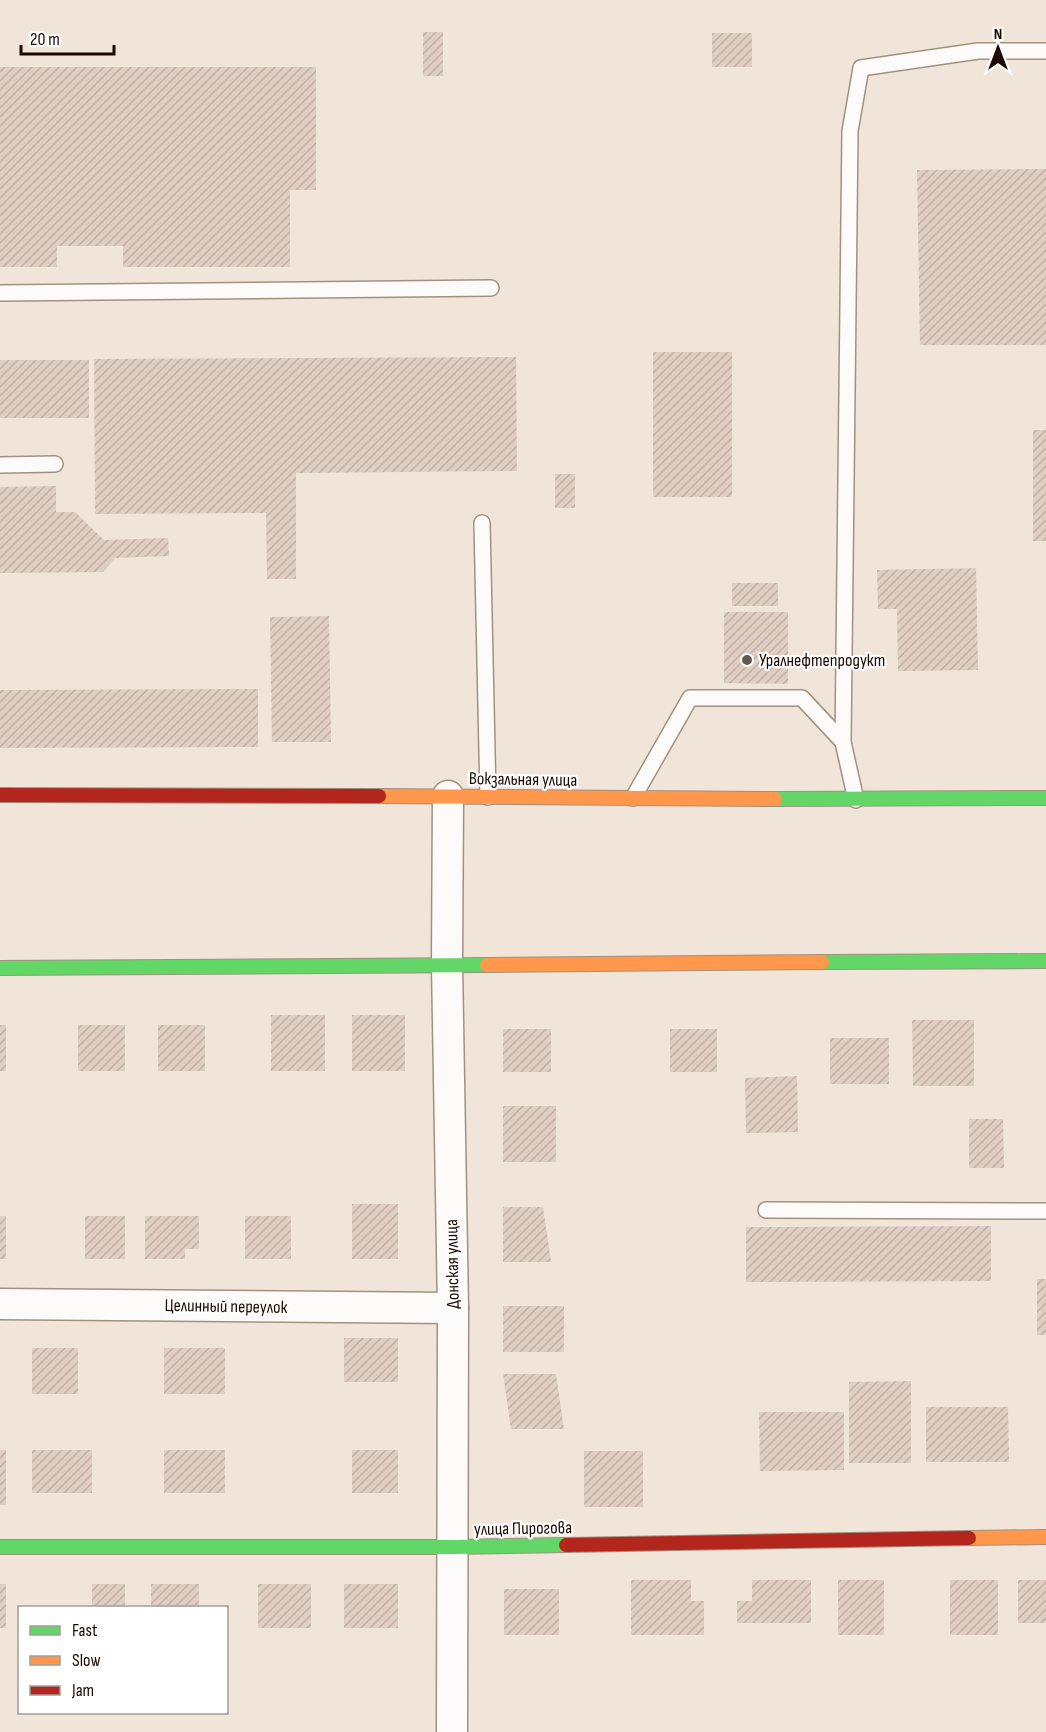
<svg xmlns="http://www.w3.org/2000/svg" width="1046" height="1732" viewBox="0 0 1046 1732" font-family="'Sofia Sans Condensed',sans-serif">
<defs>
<pattern id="building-hatch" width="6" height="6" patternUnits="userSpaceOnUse" patternTransform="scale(1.5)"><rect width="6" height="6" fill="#e0cec2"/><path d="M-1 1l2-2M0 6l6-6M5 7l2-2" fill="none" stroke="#c0b0a5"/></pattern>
</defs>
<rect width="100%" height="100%" fill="#f0e5d8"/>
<g fill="url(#building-hatch)">
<rect x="423" y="32" width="20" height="44"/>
<rect x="712" y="33" width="40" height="34"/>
<path d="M0,67H316V190H290V267H123V246H57V267H0Z"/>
<path d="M1046,169V345H920L917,170Z"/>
<rect x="653" y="352" width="79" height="145"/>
<path d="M516,357L517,471L296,473V579H267L266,513L95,514L94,359Z"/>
<rect x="0" y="360" width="89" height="58"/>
<rect x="1033" y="430" width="13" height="111"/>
<rect x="555" y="474" width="20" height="34"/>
<path d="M56,486V512H75L104,540L168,538L169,556L115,558L103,572L0,573V487Z"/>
<path d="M976,568L978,670L898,671L897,609H878L877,570Z"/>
<rect x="732" y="583" width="46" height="23"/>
<path d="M724,612H788V684L724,683Z"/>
<path d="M329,616L331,742H272L270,617Z"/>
<path d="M258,689V747L0,748V690Z"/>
<rect x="271" y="1015" width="54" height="56"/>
<rect x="352" y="1015" width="53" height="56"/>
<path d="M912,1020H974V1086H913Z"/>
<rect x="0" y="1025" width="6" height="46"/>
<rect x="78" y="1025" width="47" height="46"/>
<rect x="158" y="1025" width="47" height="46"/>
<rect x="503" y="1029" width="48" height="43"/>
<rect x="670" y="1029" width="47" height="43"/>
<rect x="830" y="1038" width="59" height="46"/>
<path d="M797,1076L798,1132L746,1133L745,1078Z"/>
<rect x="503" y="1106" width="53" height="56"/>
<path d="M969,1119H1003L1004,1168H969Z"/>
<rect x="352" y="1204" width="46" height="55"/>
<path d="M503,1207H543L551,1262H503Z"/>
<rect x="0" y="1216" width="6" height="43"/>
<rect x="85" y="1216" width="40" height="43"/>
<path d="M145,1216H199V1249H185V1259H145Z"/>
<rect x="245" y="1216" width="46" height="43"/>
<path d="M991,1226V1281L746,1282V1227Z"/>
<rect x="1037" y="1279" width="9" height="56"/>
<rect x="503" y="1306" width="61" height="46"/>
<rect x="344" y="1338" width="54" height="44"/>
<rect x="32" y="1348" width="46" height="46"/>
<rect x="164" y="1348" width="61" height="46"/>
<path d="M503,1374H556L564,1429H511Z"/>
<path d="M911,1381V1463H849V1382Z"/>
<path d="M926,1407H1008L1009,1462H926Z"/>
<path d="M759,1412H844V1470L760,1471Z"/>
<rect x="0" y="1450" width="6" height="55"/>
<rect x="32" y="1450" width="60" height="43"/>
<rect x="164" y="1450" width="61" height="43"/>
<rect x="352" y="1450" width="46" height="43"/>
<rect x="584" y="1451" width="59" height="56"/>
<path d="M631,1580H691V1601H704V1635H631Z"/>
<path d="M752,1580H811V1623H737V1601H752Z"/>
<rect x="838" y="1580" width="46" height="55"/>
<rect x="950" y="1580" width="48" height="55"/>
<rect x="1018" y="1580" width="28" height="43"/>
<rect x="0" y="1584" width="6" height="44"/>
<rect x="92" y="1584" width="33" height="24"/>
<rect x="151" y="1584" width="48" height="24"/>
<rect x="258" y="1584" width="53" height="44"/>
<rect x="344" y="1584" width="54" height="44"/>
<rect x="504" y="1589" width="55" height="46"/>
</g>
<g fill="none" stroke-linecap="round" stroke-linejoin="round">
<g stroke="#a19280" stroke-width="18">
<g id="lane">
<path d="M0,293L491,288"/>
<path d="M0,465L55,464"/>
<path d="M482,523L488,797"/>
<path d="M633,798L690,698H802L843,742"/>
<path d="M856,800L843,742L850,131L861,68L978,51H1046"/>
<path d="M766,1210L1046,1211"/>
</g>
</g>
<g stroke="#a19280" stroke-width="33">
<g id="street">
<path d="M448,796L447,964L453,1308L452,1732"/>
<path d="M0,1304L453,1308"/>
</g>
</g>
<g stroke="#a19280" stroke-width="16">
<g id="fast">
<path d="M775,799L1046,798"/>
<path d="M822,962L1046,961"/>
<path d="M0,968L487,965"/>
<path d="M0,1547H453L566,1545"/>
</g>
</g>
<g stroke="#a19280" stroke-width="16">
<g id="slow">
<path d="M379,796L775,799"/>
<path d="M487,965L822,962"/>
<path d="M969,1538L1046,1537"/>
</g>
</g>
<g stroke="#a19280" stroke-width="16">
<g id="jam">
<path d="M0,795L379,796"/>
<path d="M566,1545L969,1538"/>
</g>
</g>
<use href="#lane" stroke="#fdfbf9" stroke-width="15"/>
<use href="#street" stroke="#fdfbf9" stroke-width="30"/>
<use href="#fast" stroke="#63d668" stroke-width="14"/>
<use href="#slow" stroke="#ff974d" stroke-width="14"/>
<use href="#jam" stroke="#b3261e" stroke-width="14"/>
</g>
<circle fill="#66574c" stroke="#fff" stroke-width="2" cx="747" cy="660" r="6"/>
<g text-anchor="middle" stroke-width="4.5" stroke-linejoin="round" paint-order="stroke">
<g font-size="18" fill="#1c0a00" stroke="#fff" text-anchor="start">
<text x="759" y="666">Уралнефтепродукт</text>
</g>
<g font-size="18" fill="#1c0a00" stroke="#fff">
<text transform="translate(523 779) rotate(1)" y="6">Вокзальная улица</text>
<text transform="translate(452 1264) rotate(-91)" y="6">Донская улица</text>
<text transform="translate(226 1306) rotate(1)" y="6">Целинный переулок</text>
<text transform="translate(523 1528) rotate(-1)" y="6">улица Пирогова</text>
</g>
</g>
<rect x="18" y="1606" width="210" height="108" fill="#ffffff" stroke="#a49d99" stroke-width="1.5"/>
<rect x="30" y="1626" width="30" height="9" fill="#63d668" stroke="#a49d99" stroke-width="1.5"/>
<text x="72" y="1636" font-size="18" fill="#1c0a00">Fast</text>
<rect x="30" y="1656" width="30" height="9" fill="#ff974d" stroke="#a49d99" stroke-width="1.5"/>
<text x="72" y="1666" font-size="18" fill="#1c0a00">Slow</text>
<rect x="30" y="1686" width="30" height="9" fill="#b3261e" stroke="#a49d99" stroke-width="1.5"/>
<text x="72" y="1696" font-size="18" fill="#1c0a00">Jam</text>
<g transform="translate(998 48)" stroke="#ffffff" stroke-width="4.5" paint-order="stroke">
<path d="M0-4.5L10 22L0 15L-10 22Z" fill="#1c0a00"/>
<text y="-9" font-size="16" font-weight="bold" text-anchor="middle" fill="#1c0a00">N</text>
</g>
<path d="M21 45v9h93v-9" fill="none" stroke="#1c0a00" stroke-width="3"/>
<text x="30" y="45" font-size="18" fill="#1c0a00" stroke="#ffffff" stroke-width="4.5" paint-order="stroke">20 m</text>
</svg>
